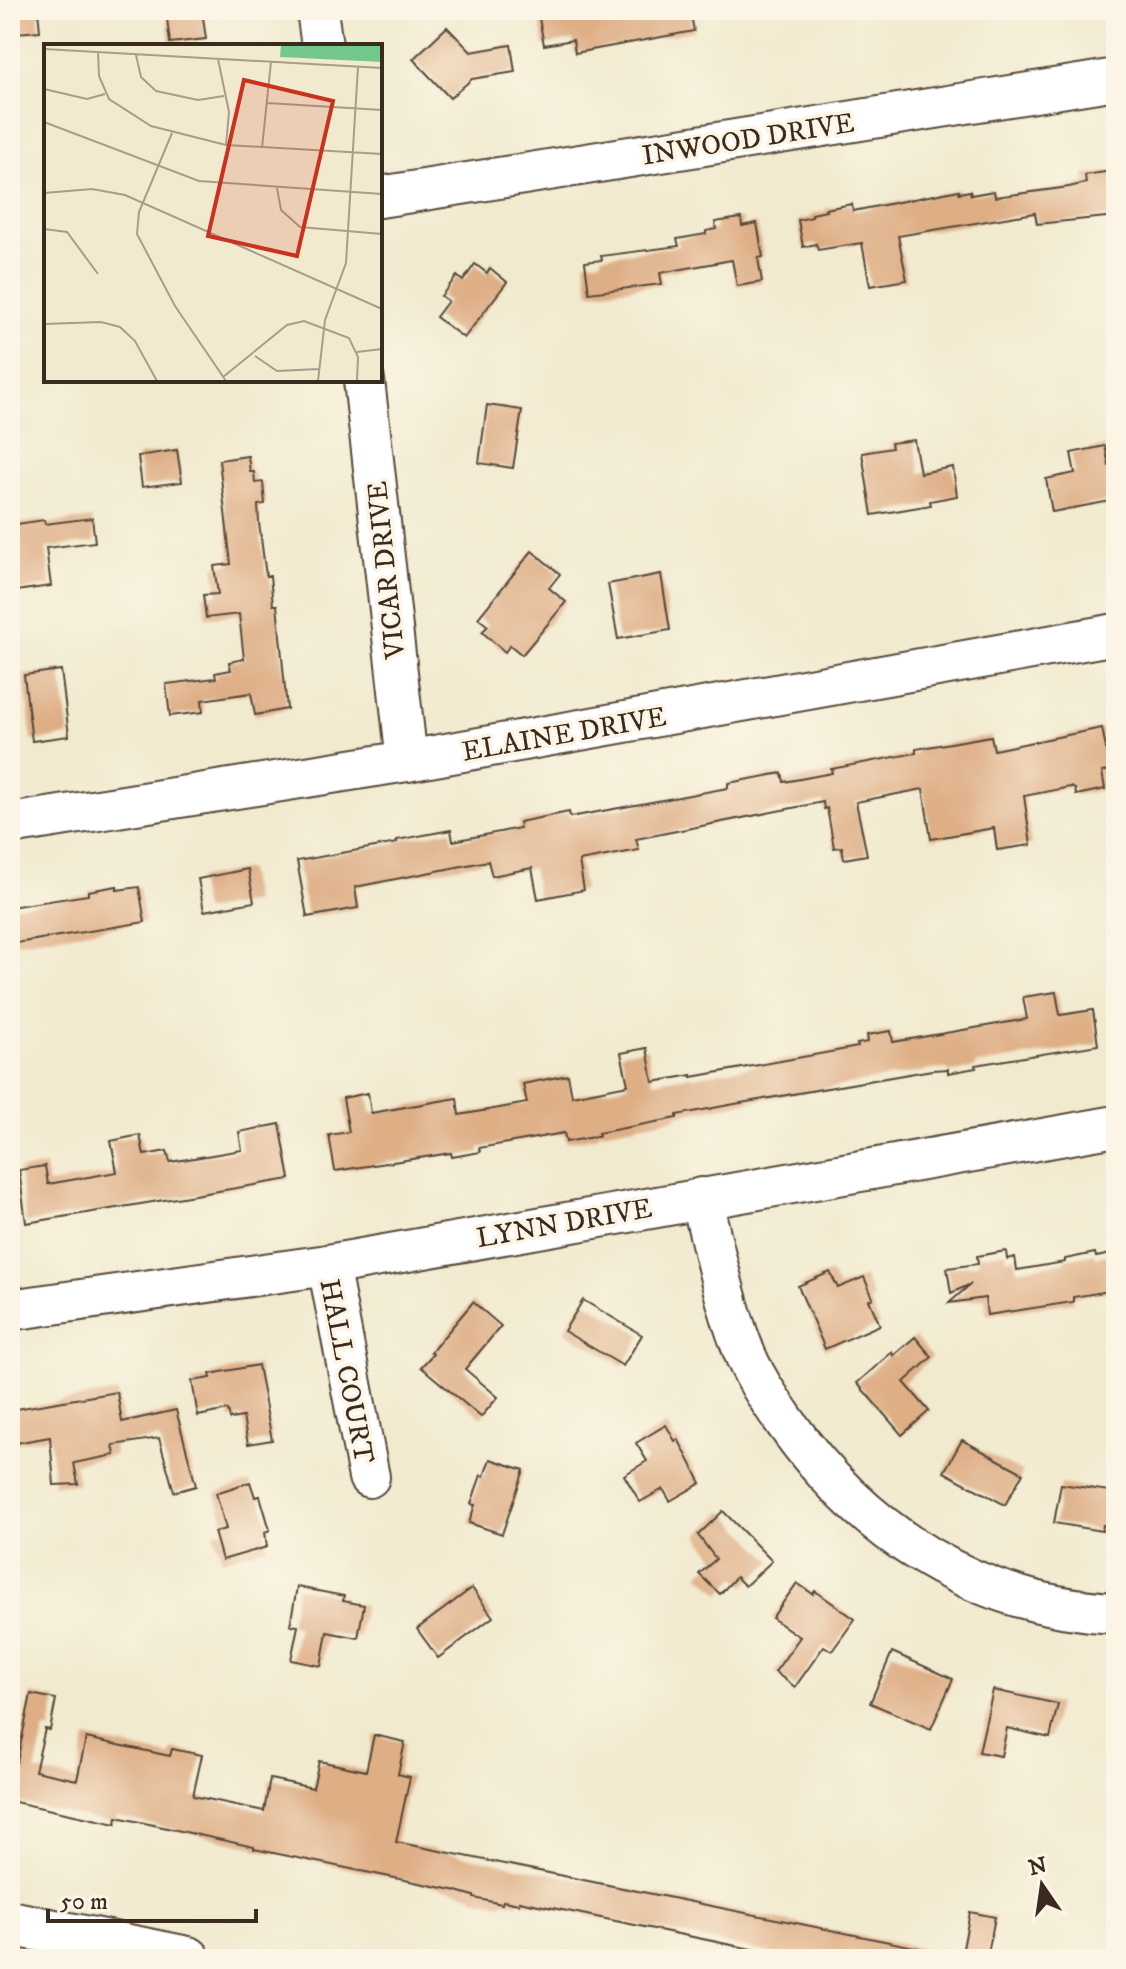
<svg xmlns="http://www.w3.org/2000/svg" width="1126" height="1969" viewBox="0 0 1126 1969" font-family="'IM FELL DW Pica',serif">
<rect width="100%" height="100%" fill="#fcf5e5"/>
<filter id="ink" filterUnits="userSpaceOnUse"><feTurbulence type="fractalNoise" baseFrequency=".0125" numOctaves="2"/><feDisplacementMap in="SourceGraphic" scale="16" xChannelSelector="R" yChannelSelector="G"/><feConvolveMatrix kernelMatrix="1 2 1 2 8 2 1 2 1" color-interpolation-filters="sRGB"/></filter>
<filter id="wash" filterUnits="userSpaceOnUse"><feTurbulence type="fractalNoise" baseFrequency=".006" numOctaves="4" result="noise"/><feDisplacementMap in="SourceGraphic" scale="32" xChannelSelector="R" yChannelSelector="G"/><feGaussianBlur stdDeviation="1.8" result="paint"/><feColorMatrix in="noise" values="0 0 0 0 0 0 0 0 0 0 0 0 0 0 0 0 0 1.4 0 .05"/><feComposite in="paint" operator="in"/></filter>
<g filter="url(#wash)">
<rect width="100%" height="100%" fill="#f1eacf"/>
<g id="blocks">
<g fill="#deae85">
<path d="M14,10H38L40,31L16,33Z"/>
<path d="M166,10H202L206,39L170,43Z"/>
<path d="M552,10H690L694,31L575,53L573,40L544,45L539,18L553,16Z"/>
<path d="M447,27L471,52L511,45L515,72L472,79L450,98L413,59Z"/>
<path d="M1112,171L1113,179L1116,178V216L1037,224L1035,213L898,236L907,280L870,286L862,243L818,250L816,244L803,247L798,220L812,217V214L826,211L825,209L852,204L853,211L959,190V193L970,191L971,195L994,191L995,197L1069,187L1086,183L1085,175Z"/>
<path d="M741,218L742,226L757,223L763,257L758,258L762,282L737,286L732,260L660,273L662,284L589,293L585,262L602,260L601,256L679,246L677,239L706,234V231L716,229L715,222Z"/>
<path d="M475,264L487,273L490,268L507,282L464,338L436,317L448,301L441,296L457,276L463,281Z"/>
<path d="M487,405L522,410L513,468L479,463Z"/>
<path d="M914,440L920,473L953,467L957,496L930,501L931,505L872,515L862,453L892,448L891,443Z"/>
<path d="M1105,446L1109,466L1116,465V500L1052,512L1046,479L1075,473L1071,453Z"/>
<path d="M177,450L182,482L142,487L138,456Z"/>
<path d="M248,456L250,472H254L255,483L263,482L265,504L258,505L259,523L266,576H270L273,605H277L287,709L255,715L251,693L202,700L203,712L170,716L166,684L216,678L215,673L231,670L229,662L244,659L239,614L206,618L203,595L218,594L214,566L231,564L219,460Z"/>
<path d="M92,518L95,542L46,548L51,586L16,591L14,571L10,572V525L44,520L45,524Z"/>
<path d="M532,551L560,574L549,588L566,602L522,655L510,645L505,652L482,632L488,626L478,618Z"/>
<path d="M661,574L670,630L618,639L608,584Z"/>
<path d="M61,670L69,736L32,741L24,675Z"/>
<path d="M1102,728L1110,770L1102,772L1105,789L1076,795L1075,789L1070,787L1024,796L1031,845L997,850L994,828L931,839L923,789L856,802L867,855L844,859L842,847L834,848L827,808L824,809L823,802L636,839L639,850L579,861L584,890L538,899L532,868L492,876L488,861L355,887L358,908L307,917L297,861L397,843V840L451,830L453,841L520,828L519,822L569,812L570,817L728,788V783L782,773L784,782L832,773L831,769L916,753V749L991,736L994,750Z"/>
<path d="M248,869L254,902L204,911L198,879Z"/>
<path d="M117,886V890L139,887L145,922L10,944V907L88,895V891Z"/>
<path d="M1056,992L1060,1015L1093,1010L1098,1045L975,1065L976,1068L948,1073V1069L932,1070L729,1105L677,1115V1118L598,1133L599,1136L566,1142L564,1133L479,1148L480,1152L452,1157L451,1153L335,1171L329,1135L349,1132L343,1098L368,1093L371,1113L457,1098L459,1115L527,1103L523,1084L568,1075L572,1096L628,1085L621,1053L647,1048L653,1082L692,1075V1077L858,1047L857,1044L868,1042L867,1035L891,1031L893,1042L1027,1019L1023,997Z"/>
<path d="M280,1124L290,1179L26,1223L19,1170L45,1166L48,1184L117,1172L111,1141L140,1135L144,1155L167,1151L170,1162L242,1150L239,1132Z"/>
<path d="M1006,1251L1007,1259L1015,1257L1017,1270L1065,1262V1259L1095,1253L1096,1257L1116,1253V1290L1073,1297V1302L987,1315L985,1298L949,1303L971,1284L951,1293L947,1268L978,1264L977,1256Z"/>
<path d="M830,1272L838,1288L864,1277L873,1298L869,1300L880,1325L825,1349L798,1286Z"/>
<path d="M583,1300L642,1335L623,1366L564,1331Z"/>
<path d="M473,1302L501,1326L465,1369L498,1397L481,1417L421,1367L433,1354L431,1352Z"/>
<path d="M915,1337L932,1357L904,1382L929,1411L902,1435L857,1383L892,1352L893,1356Z"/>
<path d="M258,1365L272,1440L248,1444L243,1417L230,1419L228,1410L198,1416L192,1381L211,1378L210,1374Z"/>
<path d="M117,1392L122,1422L176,1410L196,1486L174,1492L159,1438L113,1445L115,1455L74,1463L78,1484L54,1485L50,1437L10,1444V1410Z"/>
<path d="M666,1425L675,1441L678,1439L701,1483L670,1501L663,1489L640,1502L624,1475L647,1461L636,1443Z"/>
<path d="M962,1440L1023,1473L1005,1505L944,1472Z"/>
<path d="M490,1459L524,1470L502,1534L469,1523L475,1505L471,1504L481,1475L484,1476Z"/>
<path d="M250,1482L255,1497L260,1496L270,1530L265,1532L267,1547L222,1560L214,1532L226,1529L216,1493Z"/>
<path d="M1061,1484L1116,1492V1527L1103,1525L1102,1531L1054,1523Z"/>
<path d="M723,1511L772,1561L745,1586L736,1577L720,1594L699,1574L716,1559L698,1535Z"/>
<path d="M797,1583L813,1594L815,1591L855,1619L832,1651L824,1646L795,1687L775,1672L800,1637L772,1618Z"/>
<path d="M297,1587L344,1596L343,1601L364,1605L358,1638L327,1632L321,1666L291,1660L298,1626L290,1625Z"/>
<path d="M472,1588L493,1617L438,1658L417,1629Z"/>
<path d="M892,1652L953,1679L931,1729L870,1703Z"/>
<path d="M993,1690L1058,1704L1050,1738L1007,1728L1001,1756L979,1752Z"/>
<path d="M31,1694L56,1699L50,1730L45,1729L35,1771L77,1780L86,1738L170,1756L172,1749L202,1755L193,1796L264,1811L270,1779L313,1788L319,1761L366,1771L374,1735L405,1742L398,1774L410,1777L396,1842L924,1949L923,1959H799L519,1901V1904L503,1901L502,1904L474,1898V1896L453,1890L254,1849V1847L117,1817L116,1824L10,1801V1761L17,1762Z"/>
<path d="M970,1912L995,1917L987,1959H961Z"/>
</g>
</g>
</g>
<g filter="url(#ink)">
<use href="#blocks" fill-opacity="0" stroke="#564739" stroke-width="2"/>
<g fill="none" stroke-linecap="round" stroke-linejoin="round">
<g stroke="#564739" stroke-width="44">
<g id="minor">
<path d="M317,10L322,46"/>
<path d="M380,197L1116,79"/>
<path d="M364,380L407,761"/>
<path d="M10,824L407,761L1116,634"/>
<path d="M701,1198C713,1244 724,1300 741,1344C751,1373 769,1399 786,1423C865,1535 977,1606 1116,1613"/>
<path d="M328,1265L369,1477"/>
<path d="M10,1310L328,1265L1116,1126"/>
</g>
</g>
<g stroke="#564739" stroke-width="48">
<path id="major" d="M10,1923L188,1959"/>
</g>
<use href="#minor" stroke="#fff" stroke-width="40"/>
<use href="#major" stroke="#fff" stroke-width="44"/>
</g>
</g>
<g text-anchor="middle" stroke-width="7" stroke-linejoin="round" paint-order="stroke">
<g font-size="28" fill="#3b2a1e" stroke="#fcf5e5">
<text transform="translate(748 138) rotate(-9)" y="10">INWOOD DRIVE</text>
<text transform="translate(385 570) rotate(-96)" y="10">VICAR DRIVE</text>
<text transform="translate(564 733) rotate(-10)" y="10">ELAINE DRIVE</text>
<text transform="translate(564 1222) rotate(-10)" y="10">LYNN DRIVE</text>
<text transform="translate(348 1371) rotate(79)" y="10">HALL COURT</text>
</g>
</g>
<g transform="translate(44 44)">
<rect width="338" height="338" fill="#f1eacf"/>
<path d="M237,1H338V18L236,13Z" fill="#74c88b"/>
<path fill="none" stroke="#a89d88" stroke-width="2" d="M0,5L338,24M54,8L55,32L65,55L107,82L182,101L338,110M92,11L97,33L112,47L154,56L180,52M174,15L185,68L182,101M0,45L43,55L61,50M223,59L338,66M0,78L155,137L338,150M128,89L95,168L93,190L131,262L182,337M218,104L227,18M233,144L237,166L256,183L338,190M0,149L48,145L81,151L338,265M0,185L23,188L54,230M0,280L57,278L76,283L91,297L113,337M313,308L338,305M211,312L233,327L275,325M179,333L243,281L260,277L305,294L314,313L313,337M274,337L281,276L302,219L314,23"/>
<path fill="#c8321e" fill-opacity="0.15" stroke="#c8321e" stroke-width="4" d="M200,36L289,57L253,212L164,192Z"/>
<rect width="338" height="338" fill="none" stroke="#3b2a1e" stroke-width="4"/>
</g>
<rect width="1126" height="1969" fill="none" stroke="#fcf5e5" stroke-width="40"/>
<g transform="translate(1042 1885) rotate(347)" stroke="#fcf5e5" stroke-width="6" paint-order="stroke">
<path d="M0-6L14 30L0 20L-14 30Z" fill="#3b2a1e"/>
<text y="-12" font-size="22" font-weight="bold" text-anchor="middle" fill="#3b2a1e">N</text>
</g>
<path d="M48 1909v12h208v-12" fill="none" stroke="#3b2a1e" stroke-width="4"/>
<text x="60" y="1909" font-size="24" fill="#3b2a1e" stroke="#fcf5e5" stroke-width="6" paint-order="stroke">50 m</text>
</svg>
